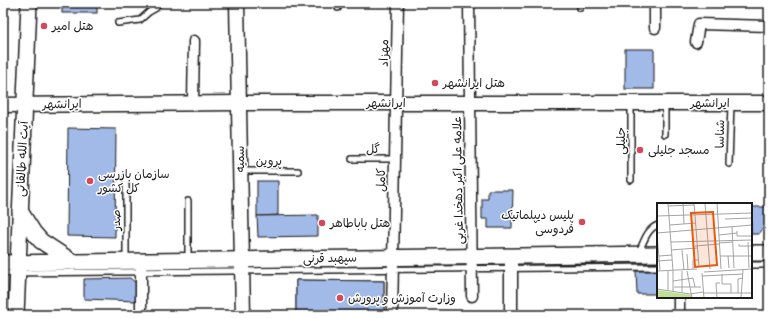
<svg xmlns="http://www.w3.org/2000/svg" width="772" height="318" viewBox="0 0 772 318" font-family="Delius,'Playpen Sans Arabic',sans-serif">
<rect width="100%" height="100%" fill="#fff"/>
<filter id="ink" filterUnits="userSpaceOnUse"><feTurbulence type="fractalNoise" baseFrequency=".025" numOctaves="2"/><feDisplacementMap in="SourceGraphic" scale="8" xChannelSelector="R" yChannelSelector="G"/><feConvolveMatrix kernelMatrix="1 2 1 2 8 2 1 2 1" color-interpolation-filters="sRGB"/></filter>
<g filter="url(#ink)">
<g fill="#a1bae7" stroke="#1c1c1c">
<rect x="62" y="3" width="35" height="10"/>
<rect x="625" y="49" width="29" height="40"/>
<path d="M68,128L116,129L115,237L67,236Z"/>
<path d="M257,181H278V215L257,216Z"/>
<path d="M488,190H513L512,228H488V219H482V199H488Z"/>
<path d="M751,207H769L767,223L759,234H751Z"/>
<path d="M318,215V236L258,237L257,216Z"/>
<path d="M636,271H658V294H637Z"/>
<path d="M130,278L136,283V301L84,299V279Z"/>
<path d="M296,280L384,281V315H361V304L351,294H319L309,303V315H296Z"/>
<path d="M296,280L384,281V315H296Z"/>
</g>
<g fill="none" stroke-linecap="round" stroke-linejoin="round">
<g stroke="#1c1c1c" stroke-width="8">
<g id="service">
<path d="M338,3V8"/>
<path d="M580,8V3"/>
<path d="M118,23L140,20L149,12L156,8L158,3"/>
<path d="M665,104V134"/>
<path d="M352,159H395"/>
<path d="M729,164L731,104"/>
<path d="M241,171H298"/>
<path d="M126,178V260"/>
<path d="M631,180V104"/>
<path d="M188,201V259"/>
<path d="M639,252C644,241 647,229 658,225"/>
<path d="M751,265H769"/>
<path d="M3,273L658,267"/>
</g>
</g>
<g stroke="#1c1c1c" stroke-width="13">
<g id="minor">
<path d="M469,3L472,296"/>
<path d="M655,28V3"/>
<path d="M696,42L699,24L769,26"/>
<path d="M193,103L194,41"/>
<path d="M141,261V315"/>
<path d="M392,315L398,3"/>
<path d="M679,315V297"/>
</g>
</g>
<g stroke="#1c1c1c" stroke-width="15">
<path id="tertiary" d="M511,256V315"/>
</g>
<g stroke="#1c1c1c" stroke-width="17">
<g id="secondary">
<path d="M237,3L243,315"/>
<path d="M3,105L239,103H769"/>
</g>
</g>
<g stroke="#1c1c1c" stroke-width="18">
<g id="primary">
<path d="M20,211L34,233L41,241L73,262"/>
<path d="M751,253H769"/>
<path d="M3,263L658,254"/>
<path d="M16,315L29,3"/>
</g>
</g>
<use href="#service" stroke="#fff" stroke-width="5"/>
<use href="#minor" stroke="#fff" stroke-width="10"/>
<use href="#tertiary" stroke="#fff" stroke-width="12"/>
<use href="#secondary" stroke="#fff" stroke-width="14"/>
<use href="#primary" stroke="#fff" stroke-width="15"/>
</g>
</g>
<g fill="#d1495b" stroke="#fff" stroke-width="1.5">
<circle cx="44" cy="26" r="4"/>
<circle cx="435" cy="83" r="4"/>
<circle cx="640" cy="150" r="4"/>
<circle cx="90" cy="181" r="4"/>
<circle cx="582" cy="222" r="4"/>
<circle cx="322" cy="223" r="4"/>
<circle cx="340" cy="298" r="4"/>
</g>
<g text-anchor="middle" stroke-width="3" stroke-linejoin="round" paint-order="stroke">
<g font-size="12" fill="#1c1c1c" stroke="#fff" text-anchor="start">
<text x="52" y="30">هتل امیر</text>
<text x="443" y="87">هتل ایرانشهر</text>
<text x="648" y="154">مسجد جلیلی</text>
<text x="98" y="178">سازمان بازرسی<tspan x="98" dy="14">کل کشور</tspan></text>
<text x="574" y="219" text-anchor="end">پلیس دیپلماتیک<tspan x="574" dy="14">فردوسی</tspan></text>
<text x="330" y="227">هتل باباطاهر</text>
<text x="348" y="302">وزارت آموزش و پرورش</text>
</g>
<g font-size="12" fill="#1c1c1c" stroke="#fff">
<text transform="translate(384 53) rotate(-89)" y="4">مهزاد</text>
<text x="386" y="107">ایرانشهر</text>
<text x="710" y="107">ایرانشهر</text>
<text transform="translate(62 104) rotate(-1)" y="4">ایرانشهر</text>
<text transform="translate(720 134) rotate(-89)" y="4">شناسا</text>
<text transform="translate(621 141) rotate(-90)" y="4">جلیلی</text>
<text x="373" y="153">گل</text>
<text transform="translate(22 159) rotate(-87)" y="4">آیت الله طالقانی</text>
<text transform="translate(240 159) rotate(-91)" y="4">سمیه</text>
<text x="269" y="165">پروین</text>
<text transform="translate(381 180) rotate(-89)" y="4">کامل</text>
<text transform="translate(458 180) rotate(-91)" y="4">علامه علی اکبر دهخدا غربی</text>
<text transform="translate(116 220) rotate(-90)" y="4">صدر</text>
<text transform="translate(330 258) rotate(-1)" y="4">سپهبد قرنی</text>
</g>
</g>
<g transform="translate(657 203)">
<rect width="95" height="95" fill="#fff"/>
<path d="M0,87L34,92L35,95H0Z" fill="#c2df96"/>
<path fill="none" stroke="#a4a4a4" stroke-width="1" d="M11,0L16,68M26,0L27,21M37,0L42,64M48,0L53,66M60,0L64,66M11,3L37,2M0,13L95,10M68,16L95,15M13,22L39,20M75,24L77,65M80,28V33H95M0,30L95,22M0,31L3,67M62,32L80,30M14,39L95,37M91,39L92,65M62,40L76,39M82,41V43H95M38,43L62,41M14,47L40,45M25,47L27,67M30,51L31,67M2,53L15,52M63,53H95M71,53L72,65M0,58L15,57M36,66V57H42M0,68L40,66M25,68V89M30,68L35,95M47,69L95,66M45,70L47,95M65,71V81H74V90M45,73L86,71M16,78L36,75L38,84M17,84H44M0,86L33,91L46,89M11,87V68M16,88V68M46,90H95M81,90V76L86,75M60,95L59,80H63M84,95L86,67"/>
<path fill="#e8590c" fill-opacity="0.15" stroke="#e8590c" stroke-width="2" d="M56,9L60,62L38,64L34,10Z"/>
<rect width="95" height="95" fill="none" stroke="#1c1c1c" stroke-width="2"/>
</g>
<rect width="772" height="318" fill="none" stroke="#fff" stroke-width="16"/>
<rect x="8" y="8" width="756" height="302" fill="none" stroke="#1c1c1c" stroke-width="1.5" filter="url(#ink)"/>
</svg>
